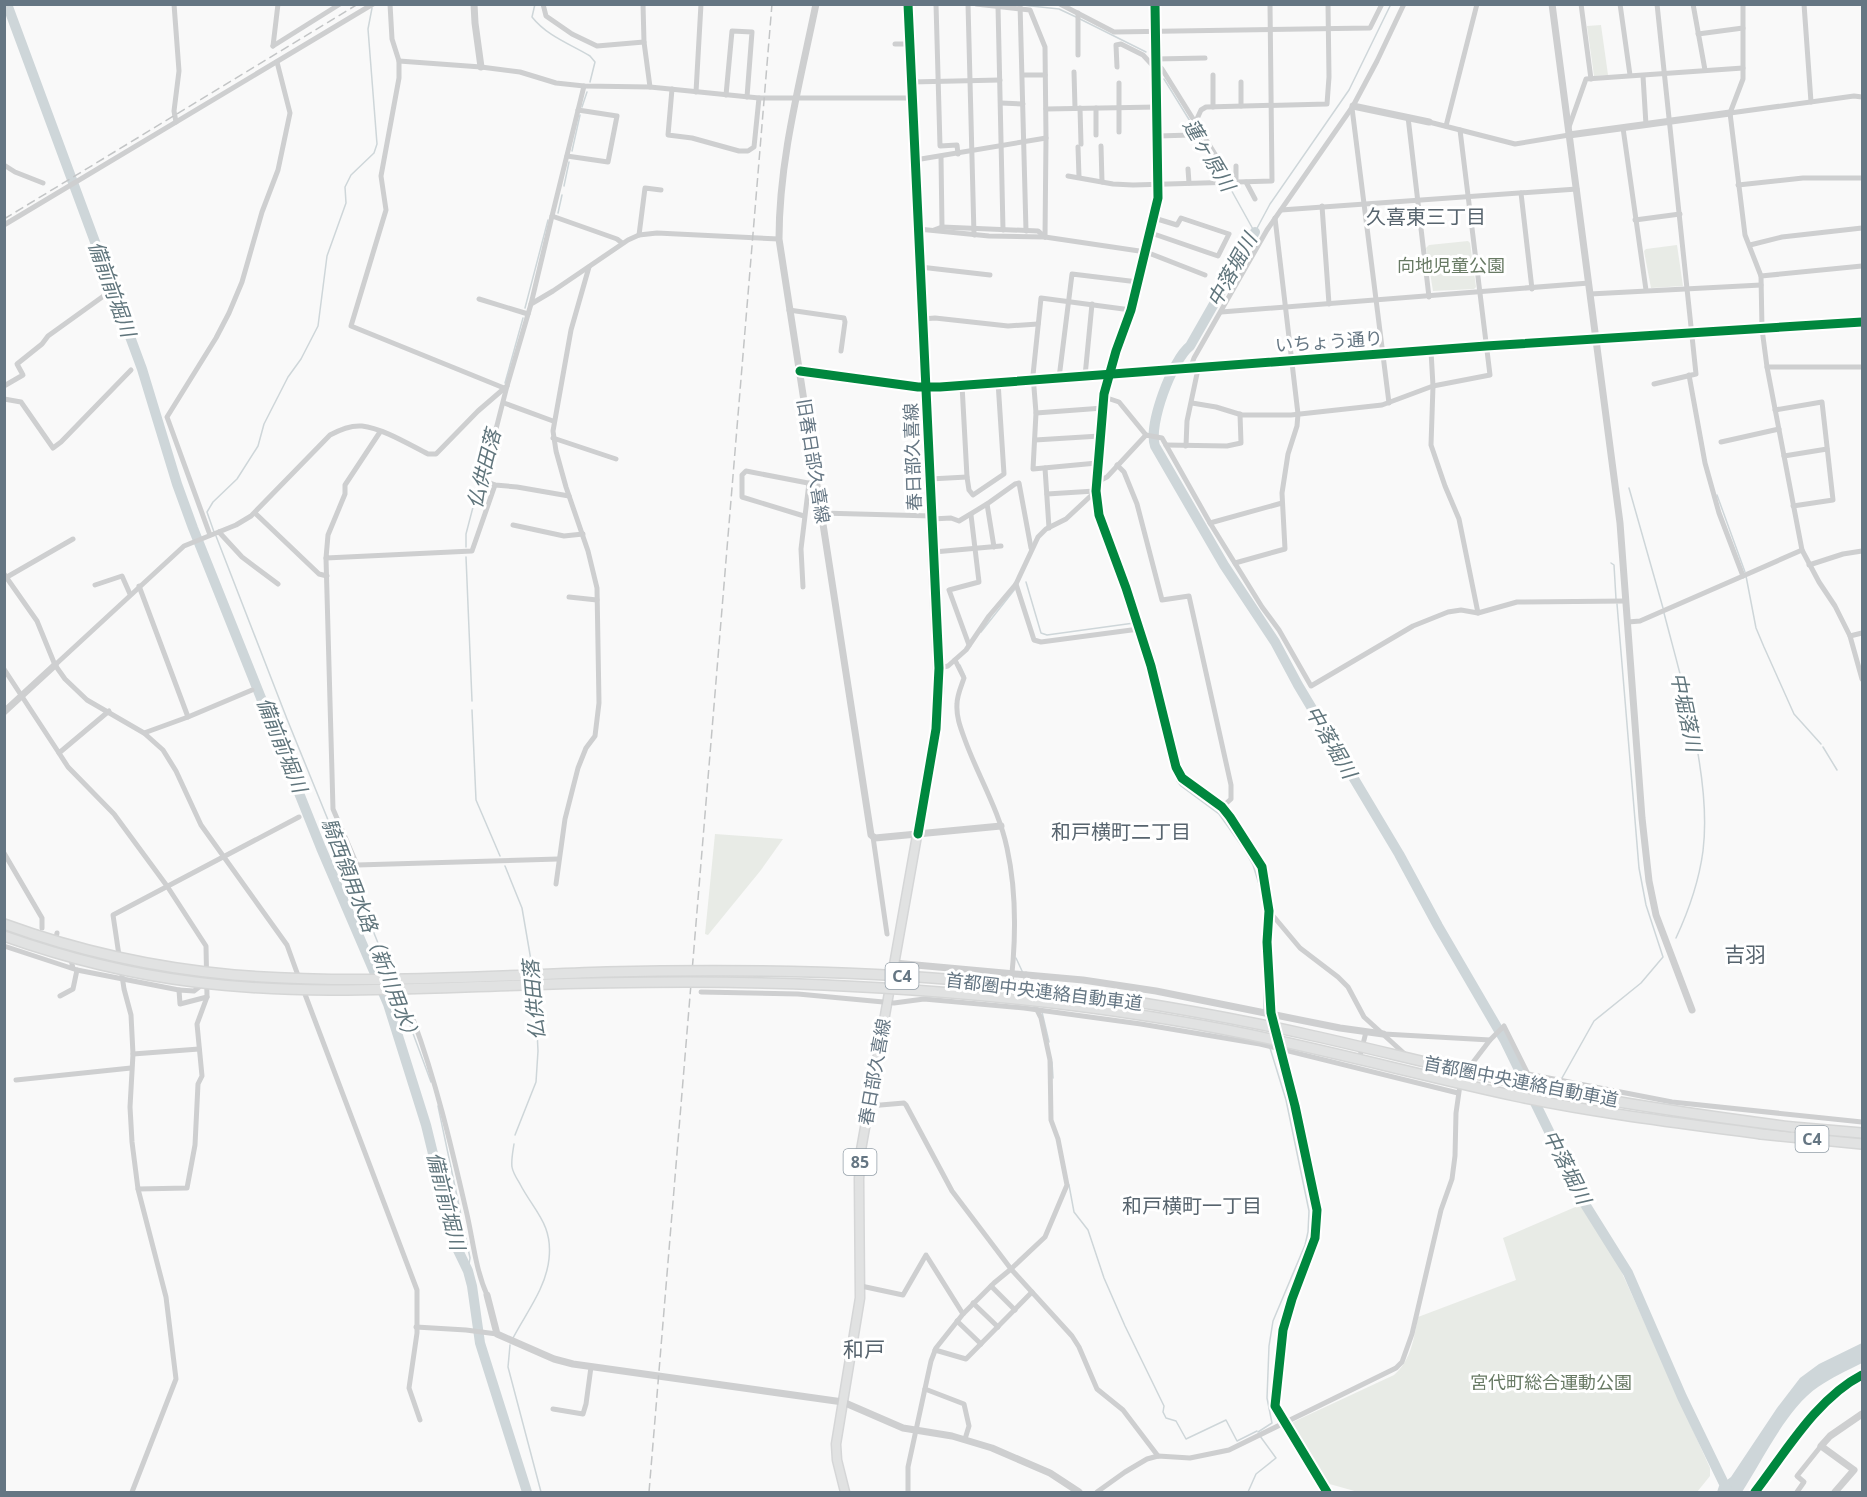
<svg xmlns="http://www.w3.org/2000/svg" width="1867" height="1497" viewBox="0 0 1867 1497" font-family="'Noto Sans','Noto Sans JP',sans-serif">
<rect width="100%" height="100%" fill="#f9f9f9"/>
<g fill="#e8ebe6">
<path d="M1601,25L1608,75L1594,76L1587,26Z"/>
<path d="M1468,241L1470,243L1476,287L1474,289L1433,291L1426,248L1429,245Z"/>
<path d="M1677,245L1683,286L1651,288L1644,251L1646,249Z"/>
<path d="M715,834L783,839L761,870L708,935L705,934Z"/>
<path d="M1580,1205L1618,1264L1710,1468V1476L1697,1492H1358L1326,1483L1291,1424L1293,1422L1394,1375C1411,1361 1414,1338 1418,1317L1516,1280L1503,1238Z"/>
</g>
<path fill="#ced6d9" d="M1862,1343V1363C1848,1370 1831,1378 1818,1387C1787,1408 1762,1461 1742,1492H1717L1719,1486L1731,1477L1777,1408L1800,1378L1819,1364Z"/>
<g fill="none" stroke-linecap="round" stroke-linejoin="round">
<g stroke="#ced6d9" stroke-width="1.5">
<path d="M535,4L532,17C547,36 570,44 590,56L595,62L590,82"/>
<path d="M1022,5L1059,9L1076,17"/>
<path d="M1080,19L1146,52"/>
<path d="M1164,79L1227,181"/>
<path d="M582,107L587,92"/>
<path d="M572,151L580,115"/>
<path d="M564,186L569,162"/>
<path d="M1229,186L1254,231"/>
<path d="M558,213L562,195"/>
<path d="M1255,232L1270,204L1349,90L1391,4"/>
<path d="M525,308L548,220"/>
<path d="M505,383L523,318"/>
<path d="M1629,488L1663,608"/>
<path d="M1717,495L1745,572"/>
<path d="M214,532L207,512L213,502L237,479L258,446L264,424L288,377L301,359L318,326L327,256L346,203L345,187L351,175L374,153L377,144L368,29L372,8"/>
<path d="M216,536L287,719L391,975"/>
<path d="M466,547V534L486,457"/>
<path d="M466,557L472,701"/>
<path d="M1611,563L1614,565L1616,599"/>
<path d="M1746,576L1756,628L1764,647L1794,714L1821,744"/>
<path d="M1026,582L1041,633L1047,635L1134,623"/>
<path d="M1664,613C1682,683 1712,778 1703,851C1699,881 1689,910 1676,938"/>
<path d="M981,632L1015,589"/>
<path d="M960,665L965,676"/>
<path d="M472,710L476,800L500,856"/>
<path d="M1823,747L1837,770"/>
<path d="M1174,769L1177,781L1181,786L1219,814L1244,849L1253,865L1265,903L1264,1010"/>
<path d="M505,866L522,908L533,972"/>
<path d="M1016,958L1023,973"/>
<path d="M398,993L431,1082"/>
<path d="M1042,1012L1049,1042"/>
<path d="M1052,1062L1053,1078"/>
<path d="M1562,1078L1594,1021L1641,983L1663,957L1646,905L1639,868L1617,604"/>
<path d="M438,1106L470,1258L468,1271"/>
<path d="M515,1135L536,1082L538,1051L535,988"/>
<path d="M1069,1185L1074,1212L1088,1230L1104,1278L1125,1326L1164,1406L1163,1412L1166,1418L1176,1421L1186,1439L1226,1420L1237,1441L1257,1431"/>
<path d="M513,1338C526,1313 546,1288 549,1259C553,1224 534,1211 520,1184C517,1179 513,1173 512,1167C511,1160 513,1151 514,1144"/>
<path d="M510,1345L508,1367L541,1492"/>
<path d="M1258,1432L1272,1423L1267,1398L1269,1346L1273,1321L1305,1245L1308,1232L1309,1211L1286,1100L1270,1048"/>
<path d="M1248,1492L1256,1474L1276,1458L1260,1436"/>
</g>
<g stroke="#ced6d9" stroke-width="10">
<path d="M7,4L142,369L177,484L193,528L321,848L388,1004L426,1125L455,1244L468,1271L472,1286L480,1343L527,1492"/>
<path d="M1255,232L1190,346C1172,360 1148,425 1155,446L1224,565L1275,642L1298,685L1399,854L1438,926L1505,1041L1583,1201L1628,1273L1682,1397L1728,1492"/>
</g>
<g stroke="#d5d6d7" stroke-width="11">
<path id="primary" d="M845,1492L837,1460L836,1444L860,1298L859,1179L861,1150L936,729L939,688L908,4"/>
</g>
<g stroke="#d5d6d6" stroke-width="12">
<g id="motorway">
<path d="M1792,1127L1862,1133"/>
<path d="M1761,1134L1862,1144"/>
</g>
</g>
<g stroke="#cecfd0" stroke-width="5">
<path d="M174,4L179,71L174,111L176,122"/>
<path d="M390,4L392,39L399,61V78L381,176L386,210L351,326L504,388"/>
<path d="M543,4L546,16L572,34L597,46L644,42"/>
<path d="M643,4L644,42L650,87"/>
<path d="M936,4L940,146L957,145L958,154"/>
<path d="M968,4L974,235"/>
<path d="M976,4L1030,10L1045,47L1046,138L1045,237"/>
<path d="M1020,4L1026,231"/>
<path d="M1060,4L1114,32L1370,28L1382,4"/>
<path d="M1581,4L1591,79"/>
<path d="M1620,4L1630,75"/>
<path d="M1693,4L1705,70"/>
<path d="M1743,4V79L1730,113L1745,235L1761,276L1762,329L1767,367L1802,550L1819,582L1835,606L1850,636L1862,679"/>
<path d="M1804,4L1811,102"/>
<path d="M998,6L1003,230"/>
<path d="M1698,34L1743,28"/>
<path d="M895,44H910"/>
<path d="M273,46L340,4"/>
<path d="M273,46L278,4"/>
<path d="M1078,55V13"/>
<path d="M1156,59L1205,58"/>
<path d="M399,61L481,67L520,72L556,83L584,86L650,87L759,98H912"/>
<path d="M1156,63L1162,69L1233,183"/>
<path d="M1117,67L1116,45L1121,44L1143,55L1156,69"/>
<path d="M1074,72L1075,108"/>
<path d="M1023,75H1045"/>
<path d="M1213,75V107"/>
<path d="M1643,76L1646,125"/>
<path d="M911,82L1000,80"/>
<path d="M1241,82V106"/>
<path d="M1119,83V132"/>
<path d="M584,86L552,216L617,239L622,243"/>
<path d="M672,89L668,135L692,138L739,151H748L754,147L759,98"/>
<path d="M696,92L701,4"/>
<path d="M726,95L732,31L752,32L747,97"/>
<path d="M1001,103L1023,104"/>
<path d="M1080,108L1081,144"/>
<path d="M1352,108L1389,403"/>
<path d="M1046,109L1157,107"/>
<path d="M1730,113L1854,96L1862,97"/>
<path d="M1408,117L1429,297"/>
<path d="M1196,121L1201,110L1206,107L1327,104L1329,77L1328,4"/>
<path d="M1429,122L1515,144L1569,135"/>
<path d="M1446,126L1477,4"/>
<path d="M1569,127L1586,79L1743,68"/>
<path d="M1623,128L1646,290"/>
<path d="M1096,135V108"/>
<path d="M1158,136L1191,135"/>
<path d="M1101,146L1102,182"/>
<path d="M1078,147L1079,177"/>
<path d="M567,156L608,162L617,116L578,110"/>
<path d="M941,157L942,227"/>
<path d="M915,160L1046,138"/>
<path d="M4,165L15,172L43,183"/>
<path d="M1236,166V183"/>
<path d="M1188,169L1189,183"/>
<path d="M1068,176L1113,184L1133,185L1272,181L1270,4"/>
<path d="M1246,182L1255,199"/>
<path d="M1738,185L1803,178H1862"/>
<path d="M1521,193L1532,289"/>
<path d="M1322,206L1329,304"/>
<path d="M1281,210L1577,189"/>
<path d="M1635,220L1680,214"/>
<path d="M4,225L373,4"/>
<path d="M918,229L989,236L1045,237L1146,252L1205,275"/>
<path d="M934,230L942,227L1038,231L1045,237"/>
<path d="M1151,233L1218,256L1229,234L1181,218L1177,225L1154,218"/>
<path d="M639,235L645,188L661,190"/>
<path d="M1750,245L1782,237L1862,228"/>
<path d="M920,267L990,275"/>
<path d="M1761,276L1862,266"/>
<path d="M1590,294L1761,285"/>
<path d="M479,299L528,314"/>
<path d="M531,304L552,216"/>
<path d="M789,310L844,318L845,322L841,351"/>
<path d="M1221,312L1589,283"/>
<path d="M923,319L935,318L1008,326L1038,324"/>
<path d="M1431,351L1433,386L1431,445L1445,486L1459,519L1478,613"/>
<path d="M1767,367H1862"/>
<path d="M1190,369L1194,358L1267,230L1353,106L1377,61L1404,4"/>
<path d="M1085,376L1092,304"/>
<path d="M1059,378L1072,274L1138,282"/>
<path d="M1654,384L1696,374L1657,4"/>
<path d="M962,385L967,477L969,490L973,495L1004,474L998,382"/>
<path d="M4,386L23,375L17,364L42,344L48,336L105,295"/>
<path d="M507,386L483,480L495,485L517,487L569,496"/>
<path d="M1104,397L1119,402L1146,435"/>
<path d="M4,399L21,402L53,448L61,442L131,370"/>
<path d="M504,403L553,421"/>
<path d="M1192,403L1216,407L1242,415H1291L1382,405L1433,386L1490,375L1460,130"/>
<path d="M1775,410L1822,402L1833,500L1793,506"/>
<path d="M1036,413L1103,408"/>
<path d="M380,432L345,485V494L328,535L326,558L472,551L495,485"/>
<path d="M553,438L616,459"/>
<path d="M1035,440L1100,436"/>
<path d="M1721,442L1779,429"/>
<path d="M1166,445L1227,446L1241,443L1240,414"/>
<path d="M1186,446L1187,421L1198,369"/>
<path d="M1784,456L1827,449"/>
<path d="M1097,463L1033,469L1036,413L1033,375L1041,298L1131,310"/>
<path d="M1117,465L1124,472L1137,504L1162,600L1189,596L1231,785V799L1222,807"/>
<path d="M1045,468L1049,528"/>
<path d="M930,479L967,477"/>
<path d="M1096,481L1101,480L1107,477L1146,435L1162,438L1210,523L1262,607L1279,630L1311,686L1413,626L1448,612L1461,610L1478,613L1517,602L1626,601"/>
<path d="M1047,494L1095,491"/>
<path d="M987,504L994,547"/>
<path d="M255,513L319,574L327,576"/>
<path d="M821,513L932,516"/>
<path d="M804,516L742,497V475L746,471L808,483"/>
<path d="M932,519L951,518L959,521L987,504L1015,484L1019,483L1031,548"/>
<path d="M1210,523L1282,503"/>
<path d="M513,525L564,536L583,534"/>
<path d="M219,532L242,557L278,584"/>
<path d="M210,535L167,417L216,338L229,313L242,282L262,212L278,170L290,113L277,62"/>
<path d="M934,552L1001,546"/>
<path d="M326,558L333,809L357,865L558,859"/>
<path d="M1235,563L1285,549L1282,493L1288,454L1297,426L1298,414L1275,218"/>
<path d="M1809,565L1843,554L1862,551"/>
<path d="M4,574L37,621L55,665L65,679L87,700L144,733L163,750L176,771L201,825L287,945L300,981"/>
<path d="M1743,576L1802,550"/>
<path d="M7,577L73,539"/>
<path d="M1016,584L1034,640L1041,642L1139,629"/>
<path d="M95,585L122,576L130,594"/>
<path d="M139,586L188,717"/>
<path d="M803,587L801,549L809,483"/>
<path d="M569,597L597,600"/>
<path d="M1628,622L1640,621L1743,576L1719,513L1705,463L1689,375"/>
<path d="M1850,636L1862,633"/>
<path d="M969,645L949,590L979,582L971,515"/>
<path d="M955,660L964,678C961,687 957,695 957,704C956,717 961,729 965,740C978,776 999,810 1007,848C1018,898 1016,948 1009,999"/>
<path d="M55,665L184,546L236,525L251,516L330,435C339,430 350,425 362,426C382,428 410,445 428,454H436L478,411L507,386L531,304L553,291L628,240L639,235L657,233L779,239"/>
<path d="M939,668L948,666L966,650L989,616L1016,584L1038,537L1046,529L1066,519L1096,491"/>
<path d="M4,669L59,753L109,711"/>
<path d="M144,733L188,717L252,690"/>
<path d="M59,753L68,767L114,814L167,886L206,946L207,997L197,1024L202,1076L198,1084L195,1145L187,1188L138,1189"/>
<path d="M1176,767L1182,778L1222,807L1230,817L1262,867L1269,911L1267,942L1271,1013L1295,1106L1317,1210L1315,1238L1292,1299L1283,1330L1275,1406L1327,1492"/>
<path d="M873,837L887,934"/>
<path d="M4,853L42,918V928"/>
<path d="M556,884L565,819L578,768L586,748L595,736L599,703L597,588L588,551L566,487L556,451L553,431L571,330L589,267"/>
<path d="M1269,911L1300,948L1338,977L1348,987L1364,1017L1407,1056"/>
<path d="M57,933L56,938L70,956L73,968"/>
<path d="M4,946L77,970L179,990"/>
<path d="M1026,974V985L1032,1000"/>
<path d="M203,984L194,991L179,990L180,1004L207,997"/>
<path d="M303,989L417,1290V1333L409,1388L420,1420"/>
<path d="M701,992L798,994L894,1003L924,999L1024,1008L1141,1024L1260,1044L1458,1093"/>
<path d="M60,996L73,989L77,970"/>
<path d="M413,1019C436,1081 451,1145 466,1210C473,1239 475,1268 487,1295"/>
<path d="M1384,1034L1490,1040"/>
<path d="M133,1054L199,1049"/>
<path d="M1359,1060L1366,1032"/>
<path d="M1435,1068L1461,1078"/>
<path d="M16,1080L131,1068"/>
<path d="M869,1106L904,1103L906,1105L952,1191L1011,1269L1072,1336L1079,1347L1097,1389L1123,1410L1158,1456"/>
<path d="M861,1286L903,1295L926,1255L963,1314"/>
<path d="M991,1286L1015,1310"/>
<path d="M973,1303L998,1327"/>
<path d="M957,1321L981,1344"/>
<path d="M416,1327L466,1330L497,1334"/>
<path d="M935,1350L966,1359L1032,1292"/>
<path d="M925,1389L964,1404L969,1426L965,1439"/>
<path d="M553,1409L583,1414L586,1404L591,1367"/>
<path d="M132,1492L176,1379L166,1297L138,1189L132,1142L130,1107L133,1054L131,1015L124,989L113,915L299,817"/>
<path d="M908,1492V1467L931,1361L936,1348L963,1314L994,1283L1011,1269L1045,1237L1067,1185L1058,1139L1051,1120L1050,1060L1041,1018L1036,1008"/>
<path d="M1097,1492L1125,1472L1147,1459L1158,1456L1190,1458L1229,1450L1396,1368L1402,1362L1412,1334L1441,1210L1452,1179L1455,1156L1456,1113L1461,1078L1490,1040L1504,1026L1528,1074L1672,1102L1862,1122"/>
<path d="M1797,1492L1804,1482L1797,1476L1821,1446"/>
</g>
<g stroke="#cecfd0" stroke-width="7">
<path d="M474,4L475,23L481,67"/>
<path d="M816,4C800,82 779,160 779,239L871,835L875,838L1001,826"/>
<path d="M1155,4L1158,198L1131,310L1116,351L1104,394L1096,491L1099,515L1126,588L1151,666L1176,767"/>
<path d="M1552,4L1620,523L1642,818L1649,881L1656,915L1692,1010"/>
<path d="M1353,106L1429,122"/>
<path d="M1569,135L1730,113"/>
<path d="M800,371L918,387H940L1486,346L1862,322"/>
<path d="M4,712L55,665"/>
<path d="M894,963L1083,980L1156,991L1340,1028L1383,1034"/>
<path d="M487,1295L497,1334L554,1359L573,1364L843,1402L903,1428L952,1436L992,1448L1050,1473L1079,1492"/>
<path d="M1835,1492L1854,1470L1821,1446L1830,1436L1862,1414"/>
</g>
<use href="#primary" stroke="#e1e2e2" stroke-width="8"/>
<use href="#motorway" stroke="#e1e2e2" stroke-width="9"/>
<g stroke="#c3c5c6" stroke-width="1.5" stroke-dasharray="9 4.5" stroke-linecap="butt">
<path d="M4,219L358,4"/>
<path d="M649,1492L772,4"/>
</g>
<g stroke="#d5d6d6" stroke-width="12" stroke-linecap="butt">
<g id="motorway-bridge">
<path d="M4,924C78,951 156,968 234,975C358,985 483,976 607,972C731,969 855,970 979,982C1087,992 1195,1010 1301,1033C1387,1052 1472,1075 1558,1091C1636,1106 1713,1117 1792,1127"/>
<path d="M4,936C66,958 130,974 195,982C304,996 416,988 525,985C644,981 763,980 882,988C997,995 1114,1008 1227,1030C1324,1049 1418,1075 1515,1096C1596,1113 1679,1123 1761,1134"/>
</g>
</g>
<use href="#motorway-bridge" stroke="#e1e2e2" stroke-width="9"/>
<g stroke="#fff" stroke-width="13">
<g id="cycleway">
<path d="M908,4L939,668L936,729L918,834"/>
<path d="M1155,4L1158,198L1131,310L1116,351L1104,394L1096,491L1099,515L1126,588L1151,666L1176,767L1182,778L1222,807L1230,817L1262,867L1269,911L1267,942L1271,1013L1295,1106L1317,1210L1315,1238L1292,1299L1283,1330L1275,1406L1327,1492"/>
<path d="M800,371L918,387H940L1486,346L1862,322"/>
<path d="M1755,1492C1785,1453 1817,1398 1862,1375"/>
</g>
</g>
<use href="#cycleway" stroke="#00873e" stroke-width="9"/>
</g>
<g text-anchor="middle" stroke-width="6" stroke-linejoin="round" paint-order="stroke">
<g fill="#fff" stroke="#939fa8" stroke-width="1.5">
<rect x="885.5" y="963" width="33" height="26" rx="4.5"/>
<rect x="1795.5" y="1126" width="33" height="26" rx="4.5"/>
<rect x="843.5" y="1149" width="33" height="26" rx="4.5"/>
</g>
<g font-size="16" font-weight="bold" fill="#657683">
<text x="902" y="982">C4</text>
<text x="1812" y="1145">C4</text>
<text x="860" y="1168">85</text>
</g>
<g font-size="18" fill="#687a64" stroke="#fff">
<text x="1451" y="272">向地児童公園</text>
<text x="1551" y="1389">宮代町総合運動公園</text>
</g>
<g font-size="18" fill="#657683" stroke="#fff">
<text transform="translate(1329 342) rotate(-4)" y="6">いちょう通り</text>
<text transform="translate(913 457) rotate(-92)" y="6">春日部久喜線</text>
<text transform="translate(813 461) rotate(81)" y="6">旧春日部久喜線</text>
<text transform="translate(1044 992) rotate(7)" y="6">首都圏中央連絡自動車道</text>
<text transform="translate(875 1072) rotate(-80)" y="6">春日部久喜線</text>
<text transform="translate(1521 1082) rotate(11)" y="6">首都圏中央連絡自動車道</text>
</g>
<g font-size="20" font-style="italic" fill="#60757c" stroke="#fff">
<text transform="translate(1209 155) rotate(59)" y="7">蓮ヶ原川</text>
<text transform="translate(1232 270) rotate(-61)" y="7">中落堀川</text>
<text transform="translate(112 289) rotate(70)" y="7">備前前堀川</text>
<text transform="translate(484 469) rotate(-76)" y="7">仏供田落</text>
<text transform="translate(1686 712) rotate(78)" y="7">中堀落川</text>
<text transform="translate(1331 742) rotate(60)" y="7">中落堀川</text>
<text transform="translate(282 745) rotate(68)" y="7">備前前堀川</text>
<text transform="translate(371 931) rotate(69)" y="7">騎西領用水路（新川用水）</text>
<text transform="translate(534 1000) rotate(-95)" y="7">仏供田落</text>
<text transform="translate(1567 1167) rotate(63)" y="7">中落堀川</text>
<text transform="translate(446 1201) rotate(76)" y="7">備前前堀川</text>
</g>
<g font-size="20" fill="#57646e" stroke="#fff">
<text x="1426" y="224">久喜東三丁目</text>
<text x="1121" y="839">和戸横町二丁目</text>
<text x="1192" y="1213">和戸横町一丁目</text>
</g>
<g font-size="21" fill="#57646e" stroke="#fff">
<text x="1745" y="962">吉羽</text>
<text x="864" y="1357">和戸</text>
</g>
</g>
<rect width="1867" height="1497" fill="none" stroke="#657683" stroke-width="12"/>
</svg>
